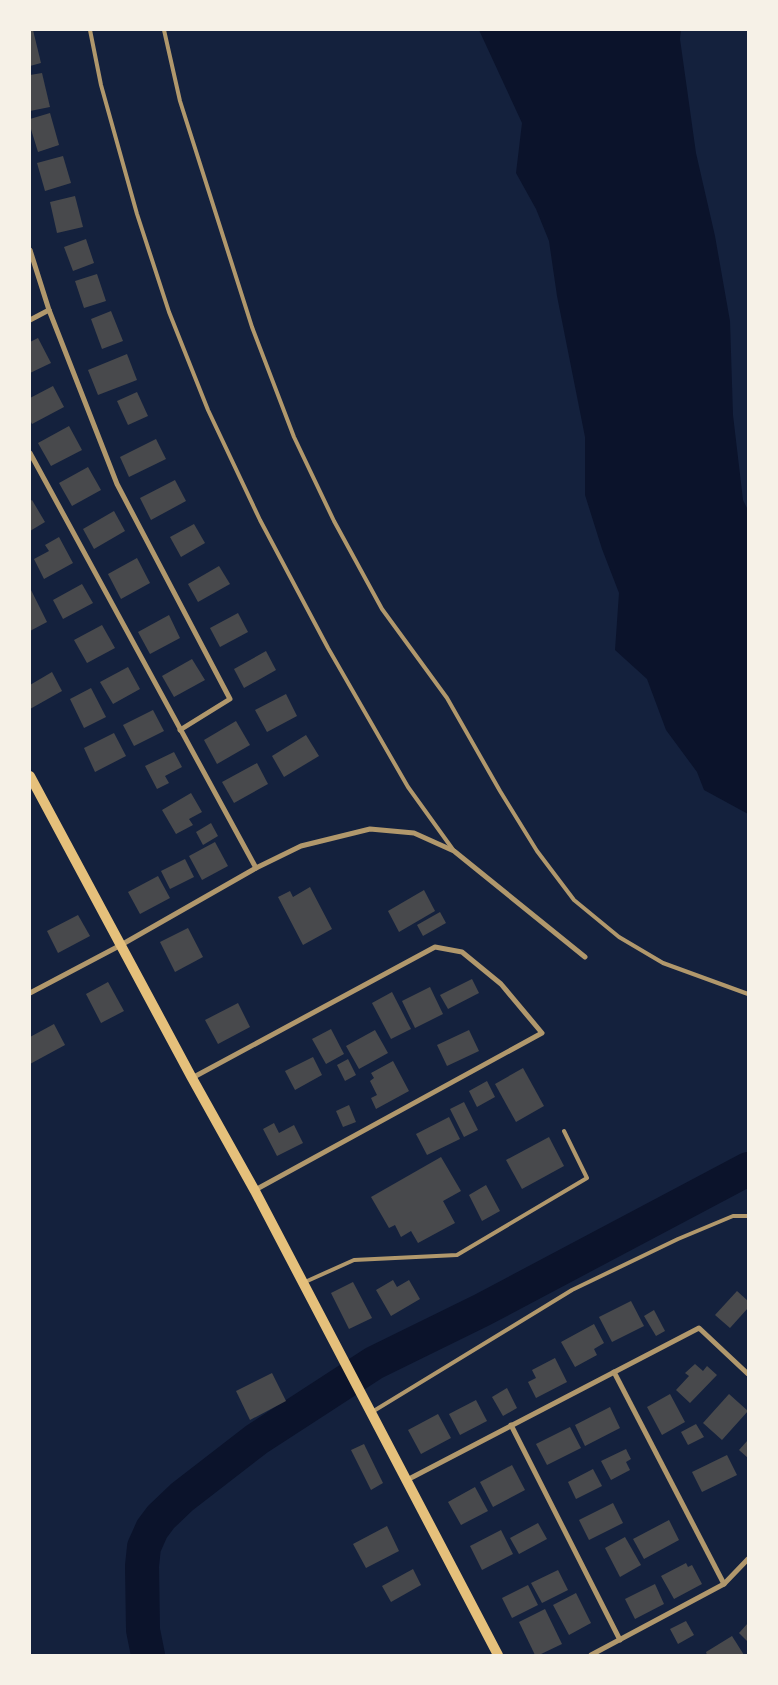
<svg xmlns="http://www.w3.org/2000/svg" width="778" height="1685" viewBox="0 0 778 1685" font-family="'Playfair Display',serif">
<rect width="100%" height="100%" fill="#14213d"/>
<path fill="#0b132b" d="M479,30H681L680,39L696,153L715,236L730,321L733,415L743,500L748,510V814L704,790L697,772L666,730L647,679L615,650L619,593L602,549L585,495V437L557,296L549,241L536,209L516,173L522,123Z"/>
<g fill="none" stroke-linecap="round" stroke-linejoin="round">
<path stroke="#0b132b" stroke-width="34" d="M148,1655L143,1630L142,1566L144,1547L152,1529L161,1517L182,1497L257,1439L374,1363L482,1310L748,1169"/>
</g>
<g fill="#48494c">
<path d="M33,30L41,63L30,66V31Z"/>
<path d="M42,73L50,107L30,111V75Z"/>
<path d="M50,113L59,145L38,152L30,126V119Z"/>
<path d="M63,156L71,183L45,191L37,163Z"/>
<path d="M75,196L83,227L57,233L50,202Z"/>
<path d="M86,239L94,263L73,271L64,247Z"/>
<path d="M97,274L106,301L84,308L75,281Z"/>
<path d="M111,311L123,341L102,349L91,319Z"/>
<path d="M38,338L51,363L30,373V342Z"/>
<path d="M127,354L137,380L98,395L88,370Z"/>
<path d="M53,386L64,407L32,424L30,420V398Z"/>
<path d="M137,392L148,416L128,425L117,401Z"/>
<path d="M69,426L82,450L51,466L38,443Z"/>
<path d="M156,439L166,459L129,477L120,457Z"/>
<path d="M88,467L101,490L72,506L59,483Z"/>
<path d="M175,480L186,501L151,520L140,498Z"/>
<path d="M32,500L45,522L30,531V501Z"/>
<path d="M114,511L125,531L94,549L83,529Z"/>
<path d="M194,524L205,543L181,557L170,537Z"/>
<path d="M59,537L73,563L44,579L34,559L49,551L45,545Z"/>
<path d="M137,558L150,583L121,599L108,574Z"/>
<path d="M219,566L230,584L198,602L188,584Z"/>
<path d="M82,584L93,603L63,619L53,600Z"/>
<path d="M30,588L47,622L30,631Z"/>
<path d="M238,613L248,632L220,647L210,628Z"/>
<path d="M169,615L180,638L150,654L138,632Z"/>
<path d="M102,625L115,648L87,663L74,640Z"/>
<path d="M266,651L276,670L244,688L234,669Z"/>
<path d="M192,659L205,680L174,697L162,676Z"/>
<path d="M128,667L140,689L113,704L100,682Z"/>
<path d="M52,672L62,691L30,709V685Z"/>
<path d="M91,688L106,717L84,728L70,699Z"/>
<path d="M286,694L297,716L267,732L255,710Z"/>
<path d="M153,710L164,731L134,746L123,725Z"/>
<path d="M236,721L250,745L217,764L204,740Z"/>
<path d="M114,733L126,756L95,772L84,748Z"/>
<path d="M306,735L319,756L284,777L272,756Z"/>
<path d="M174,752L182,767L165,776L169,783L157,789L145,766Z"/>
<path d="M257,763L268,784L234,803L222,782Z"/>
<path d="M191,793L202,812L189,819L193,825L176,834L162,810Z"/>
<path d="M211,823L218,836L203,845L196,832Z"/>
<path d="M215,842L228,866L202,880L189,856Z"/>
<path d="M185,859L194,877L170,889L161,871Z"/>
<path d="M158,876L170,898L140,914L128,892Z"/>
<path d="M310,887L332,929L303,945L278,897L290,891L293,897Z"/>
<path d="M424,890L435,911L399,932L388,911Z"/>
<path d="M440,912L446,923L423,936L417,925Z"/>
<path d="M78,915L90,936L58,953L47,931Z"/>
<path d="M188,928L203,957L175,972L160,942Z"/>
<path d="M472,979L479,993L448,1009L440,995Z"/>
<path d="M108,982L124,1011L101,1023L86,994Z"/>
<path d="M430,987L443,1014L415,1028L402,1001Z"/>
<path d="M392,992L411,1029L391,1039L372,1003Z"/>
<path d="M238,1003L250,1027L218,1044L205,1020Z"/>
<path d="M54,1024L65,1045L30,1064V1037Z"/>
<path d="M331,1029L344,1054L326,1064L312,1039Z"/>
<path d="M375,1030L388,1053L359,1069L346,1046Z"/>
<path d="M469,1030L479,1051L447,1066L437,1045Z"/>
<path d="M313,1057L322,1075L295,1090L285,1071Z"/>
<path d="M348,1059L356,1075L345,1081L337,1065Z"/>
<path d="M393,1061L409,1091L376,1109L371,1098L377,1095L370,1081L374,1078L371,1073Z"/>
<path d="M523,1068L544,1106L516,1122L495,1084Z"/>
<path d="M487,1081L495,1097L477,1107L469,1091Z"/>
<path d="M464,1102L478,1130L464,1137L450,1109Z"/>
<path d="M349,1105L356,1122L343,1127L336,1111Z"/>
<path d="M449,1117L460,1139L427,1155L416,1134Z"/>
<path d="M274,1123L279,1133L294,1125L303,1143L277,1156L263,1129Z"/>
<path d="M549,1137L564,1166L522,1189L506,1160Z"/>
<path d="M441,1157L461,1191L443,1201L455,1223L418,1243L411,1231L401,1237L395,1225L389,1228L371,1197Z"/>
<path d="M486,1185L500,1211L482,1221L469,1195Z"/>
<path d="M393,1280L397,1287L409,1280L420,1299L391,1316L376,1290Z"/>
<path d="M353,1282L372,1318L349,1329L331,1293Z"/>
<path d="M737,1291L748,1301V1308L730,1328L715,1315Z"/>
<path d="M631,1301L644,1326L612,1342L599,1317Z"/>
<path d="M654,1310L665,1331L656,1336L644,1316Z"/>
<path d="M594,1324L604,1343L594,1349L597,1355L575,1367L561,1342Z"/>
<path d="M555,1358L567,1382L536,1398L528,1382L536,1378L532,1370Z"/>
<path d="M695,1364L703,1371L707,1366L717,1375L690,1403L676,1390L689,1376L685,1373Z"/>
<path d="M272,1373L286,1401L250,1420L236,1391Z"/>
<path d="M507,1388L517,1408L503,1416L492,1397Z"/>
<path d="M670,1394L685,1422L662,1435L647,1407Z"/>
<path d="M729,1394L748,1411L722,1440L703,1423Z"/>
<path d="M476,1400L487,1421L460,1435L449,1414Z"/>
<path d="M610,1407L620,1428L585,1446L575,1425Z"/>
<path d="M438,1414L451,1438L421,1454L408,1430Z"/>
<path d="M696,1424L704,1437L688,1445L681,1432Z"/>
<path d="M570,1427L581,1448L547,1465L536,1444Z"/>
<path d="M748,1440V1458L739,1450Z"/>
<path d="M364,1444L383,1483L371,1490L351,1450Z"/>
<path d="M626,1449L631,1459L626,1462L630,1470L611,1480L601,1461Z"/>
<path d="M727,1455L737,1475L702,1492L692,1472Z"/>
<path d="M512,1465L525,1490L493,1507L480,1482Z"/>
<path d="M593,1469L602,1486L576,1499L568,1482Z"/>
<path d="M475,1487L488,1511L461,1525L448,1502Z"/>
<path d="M613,1503L623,1523L589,1540L579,1520Z"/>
<path d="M669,1520L679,1540L644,1559L633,1539Z"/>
<path d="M538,1523L547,1539L519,1554L510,1538Z"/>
<path d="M387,1526L399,1551L366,1568L353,1544Z"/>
<path d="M501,1530L513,1554L482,1570L470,1546Z"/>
<path d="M625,1537L641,1565L620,1577L605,1548Z"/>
<path d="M686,1563L688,1567L692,1565L702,1584L674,1599L661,1576Z"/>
<path d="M413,1569L421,1585L391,1602L382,1586Z"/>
<path d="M558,1570L568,1590L542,1603L531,1583Z"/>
<path d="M655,1584L664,1604L635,1619L625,1599Z"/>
<path d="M528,1585L538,1605L512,1618L502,1598Z"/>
<path d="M576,1593L591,1623L569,1635L553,1605Z"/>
<path d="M545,1609L562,1644L539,1655H535L519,1622Z"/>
<path d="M686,1621L694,1635L678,1644L670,1629Z"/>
<path d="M748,1623V1642L739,1633Z"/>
<path d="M732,1636L744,1655H707L706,1652Z"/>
</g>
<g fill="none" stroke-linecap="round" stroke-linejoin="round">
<g stroke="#b1986c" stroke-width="4">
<path d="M90,30L101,85L137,214L169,312L208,410L260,520L328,648L408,787L454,851"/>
<path d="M164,30L180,101L252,327L294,437L334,521L382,609L447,698L500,791L537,851L574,900L619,937L663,963L748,994"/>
<path d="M305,1282L354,1260L457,1255L587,1178L564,1131"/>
<path d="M372,1412L572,1290L678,1239L733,1216H748"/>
</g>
<g stroke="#b1986c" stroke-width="5">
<path d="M30,250L49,310L117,484L230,699L180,730"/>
<path d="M30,320L49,310"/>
<path d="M30,453L256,868"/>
<path d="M30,993L121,945L256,868L301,846L370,829L414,833L454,851L585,957"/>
<path d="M192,1078L435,947L462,952L501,984L542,1033L255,1190"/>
<path d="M614,1372L724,1584"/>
<path d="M511,1425L620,1640"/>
<path d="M407,1480L699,1328L748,1374"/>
<path d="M591,1655L724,1584L748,1559"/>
</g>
<path stroke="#e5c07b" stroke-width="10" d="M30,776L192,1078L255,1191L498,1655"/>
</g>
<rect width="778" height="1685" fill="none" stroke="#f6f1e7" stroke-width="62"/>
</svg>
